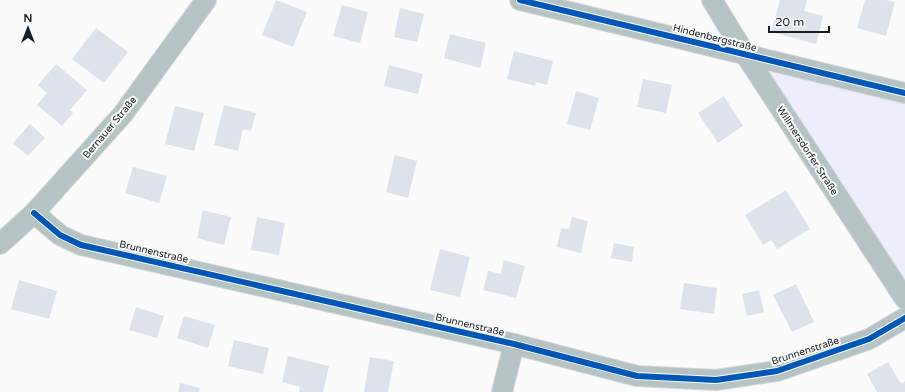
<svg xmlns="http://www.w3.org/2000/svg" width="905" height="392" viewBox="0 0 905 392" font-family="'Varela Round',sans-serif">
<rect width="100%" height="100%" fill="#fbfbfb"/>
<path fill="#eeedfd" d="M765,70L905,103V281Z"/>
<g fill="#dde2ea">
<path d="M276,0L307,12L293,47L262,35Z"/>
<path d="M780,0H807L804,11L823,16L816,44L771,32Z"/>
<path d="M865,0H887L895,2L886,36L857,28Z"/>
<path d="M342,5L368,12L360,43L333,36Z"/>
<path d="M400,8L424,14L417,42L394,37Z"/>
<path d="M96,28L128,52L104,83L72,59Z"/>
<path d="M450,34L486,43L480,68L444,58Z"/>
<path d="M514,51L553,61L547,85L536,82L535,86L507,79Z"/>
<path d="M56,64L87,90L70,110L73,113L62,126L37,105L47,93L38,85Z"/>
<path d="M389,65L423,74L418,94L384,86Z"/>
<path d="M643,79L672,85L666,113L637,107Z"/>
<path d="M576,91L599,98L590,130L567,124Z"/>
<path d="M724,96L743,126L718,143L698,113Z"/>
<path d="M224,105L256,113L251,131L243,129L238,151L214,145Z"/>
<path d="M175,106L204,113L194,151L165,144Z"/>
<path d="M30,124L45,138L28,156L13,143Z"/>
<path d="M395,155L417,161L408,198L386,192Z"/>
<path d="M133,167L167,176L159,203L125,193Z"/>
<path d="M786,190L810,229L777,249L771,240L763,245L745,215Z"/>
<path d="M203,210L231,217L224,245L197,238Z"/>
<path d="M257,217L285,223L279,255L251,250Z"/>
<path d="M572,217L588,221L581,253L557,247L561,228L569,229Z"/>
<path d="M614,243L634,247L632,262L611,258Z"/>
<path d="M440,249L470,257L460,297L430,290Z"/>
<path d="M504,260L525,266L516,298L483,290L488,271L501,274Z"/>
<path d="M19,280L57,291L49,319L11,309Z"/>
<path d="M684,283L717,288L714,314L680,309Z"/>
<path d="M796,284L814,322L792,332L773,295Z"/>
<path d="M759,290L764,312L747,316L742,294Z"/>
<path d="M136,307L164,316L157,338L129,330Z"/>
<path d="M184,316L215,325L208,348L177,338Z"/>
<path d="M234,340L269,348L263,374L228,366Z"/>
<path d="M288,356L329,366L323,392H299L300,387L282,382Z"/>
<path d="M370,357L394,361L388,392H364Z"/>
<path d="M888,362L901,384L905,381V392H877L867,374Z"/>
<path d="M180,383L200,388L199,392H178Z"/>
</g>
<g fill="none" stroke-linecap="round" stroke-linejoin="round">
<g stroke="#d6d8d9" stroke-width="22">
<g id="street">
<path d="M520,0L905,93"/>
<path d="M712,0L745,54L905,299"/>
<path d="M34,213L60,235L81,245L514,344L637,376L716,380L777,371L869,339L905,318"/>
<path d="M0,244L34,213L123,114L206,0"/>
<path d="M502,392L514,344"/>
</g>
</g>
<use href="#street" stroke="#b5c3c5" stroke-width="20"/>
<g stroke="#fbfbfb" stroke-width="8">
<g id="cycleway">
<path d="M520,0L905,93"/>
<path d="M34,213L60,235L81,245L514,344L637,376L716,380L777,371L869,339L905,318"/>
</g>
</g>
<use href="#cycleway" stroke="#0057b8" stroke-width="6"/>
</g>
<g text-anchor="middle" stroke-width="4" stroke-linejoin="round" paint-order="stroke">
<g font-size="10" fill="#141e25" stroke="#fbfbfb">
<text transform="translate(715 37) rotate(14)" y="4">Hindenbergstraße</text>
<text transform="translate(109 127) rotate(-50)" y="4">Bernauer Straße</text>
<text transform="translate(808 150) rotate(57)" y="4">Willmersdorfer Straße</text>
<text transform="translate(154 251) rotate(13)" y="4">Brunnenstraße</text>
<text transform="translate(470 324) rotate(13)" y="4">Brunnenstraße</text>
<text transform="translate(805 350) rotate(-18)" y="4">Brunnenstraße</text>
</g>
</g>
<g transform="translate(28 28)" stroke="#fbfbfb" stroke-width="3" paint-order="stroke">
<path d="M0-3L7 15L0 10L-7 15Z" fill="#141e25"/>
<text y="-6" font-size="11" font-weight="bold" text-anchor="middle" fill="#141e25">N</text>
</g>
<path d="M769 26v6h60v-6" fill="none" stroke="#141e25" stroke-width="2"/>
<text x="775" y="26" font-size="12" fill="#141e25" stroke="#fbfbfb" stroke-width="3" paint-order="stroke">20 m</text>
</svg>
